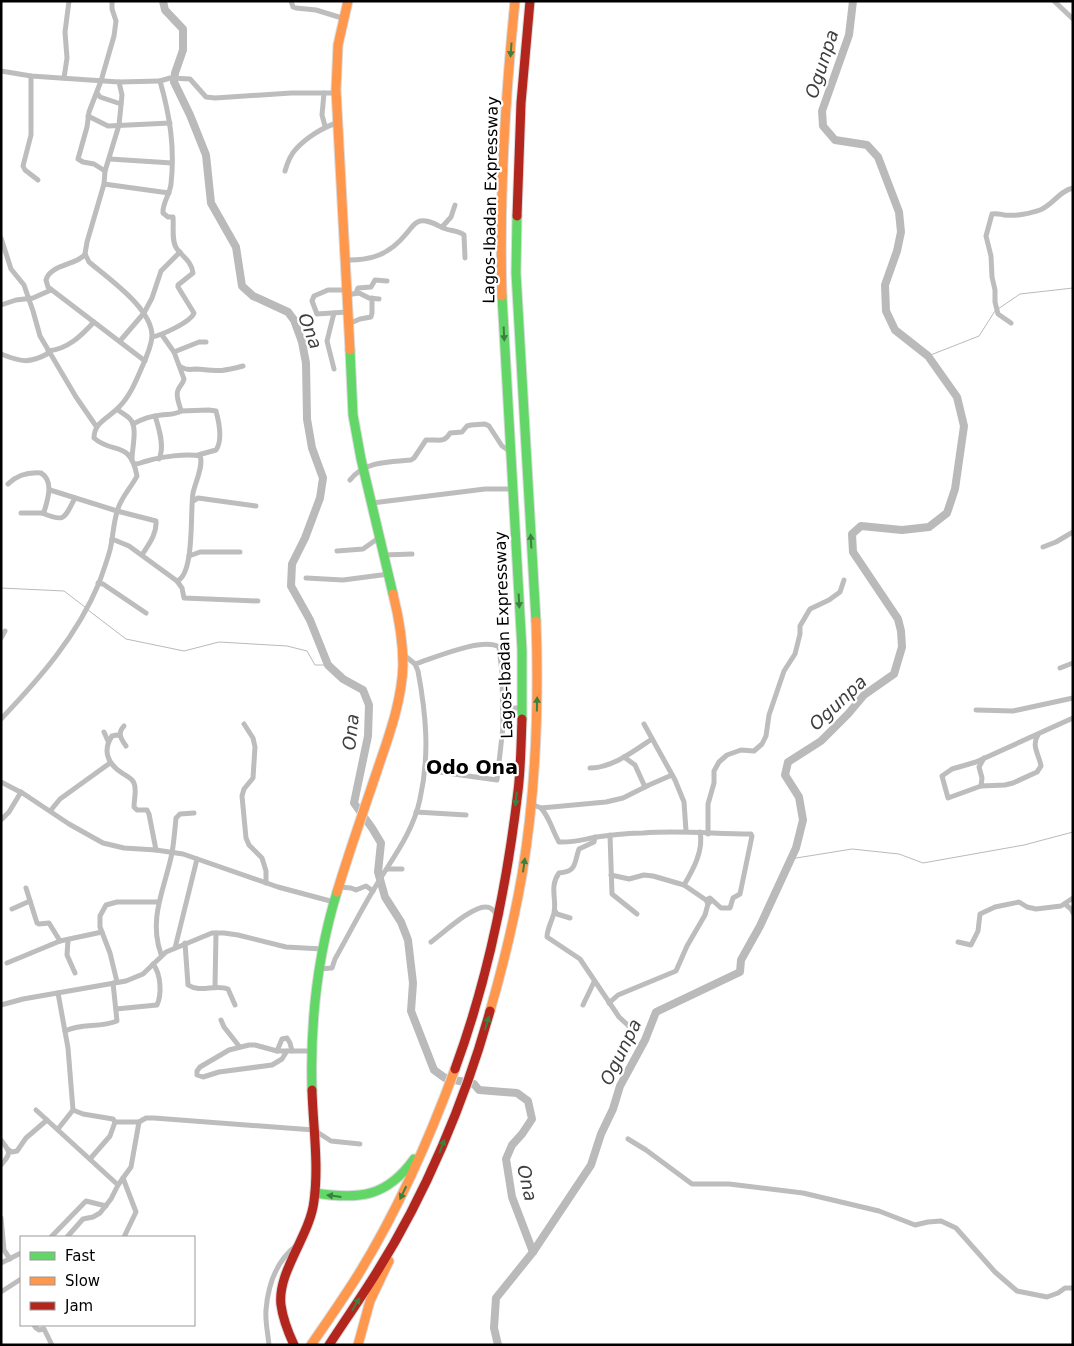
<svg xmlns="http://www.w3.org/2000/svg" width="1074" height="1346" viewBox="0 0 1074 1346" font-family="'DejaVu Sans',sans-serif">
<rect width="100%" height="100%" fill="#fff"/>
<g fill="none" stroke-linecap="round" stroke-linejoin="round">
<g stroke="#bababa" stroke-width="1">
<path d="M998,309L1020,294L1073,288"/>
<path d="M928,356L979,336L995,311"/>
<path d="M1,588L64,591L85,607"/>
<path d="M88,610L126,639L184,651L219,642L287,646L307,651L315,665H328"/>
<path d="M790,859L852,849L899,854L923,863L1024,845L1073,832"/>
</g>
<g stroke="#bababa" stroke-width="8">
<path d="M163,1L165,10L183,29V50L175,73L174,82L190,115L206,155L211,203L236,247L242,286L253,296L288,312L294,320L302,342L306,363L307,419L312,448L323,478L320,498L305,538L292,564L291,586L310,620L328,665L343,679L363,690L369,705L368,736L354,803L372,828L381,843L378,872L385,897L401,922L408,940L413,983L411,1011L434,1070L445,1078L474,1084L479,1090L517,1093L528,1101L532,1119L522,1134L512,1145L506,1159L512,1197L533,1252"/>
<path d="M498,1345L494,1328L496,1298L533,1252L591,1165L601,1134L613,1109L620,1086L645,1040L656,1012L740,972L741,960L760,926L796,848L803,820L799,797L785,775L788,762L821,741L848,714L864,695L894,674L902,647L901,631L898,619L853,552L852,534L861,526L902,530L929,527L947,513L955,489L964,426L957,397L928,356L895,330L886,311L885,285L897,251L901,232L899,212L878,157L867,145L835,140L823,126L822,111L849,35L853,1"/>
</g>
<g stroke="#dbdbdb" stroke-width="11">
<g id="fast">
<path d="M517,216L516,273L536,621"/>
<path d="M502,296L522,650V719"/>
<path d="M350,350L353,415L361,459L393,594"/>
<path d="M312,1090C310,1022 317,957 337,892"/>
<path d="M315,1193C359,1200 387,1197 414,1159"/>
</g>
</g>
<g stroke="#dbdbdb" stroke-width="11">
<g id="slow">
<path d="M348,1L338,45L336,90L350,350"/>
<path d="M502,296C499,198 505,99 515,1"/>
<path d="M337,892C350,849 365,807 379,765C390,733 402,699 403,665C403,640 399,618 393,594"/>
<path d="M490,1011C503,966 514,921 522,875C536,791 539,705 536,621"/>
<path d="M311,1345C327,1322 343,1299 358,1275C398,1210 429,1140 455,1069"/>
<path d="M358,1345L370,1301L389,1261"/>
</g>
</g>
<g stroke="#dbdbdb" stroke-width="11">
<g id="jam">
<path d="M517,216L521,103L530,1"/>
<path d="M455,1069C488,979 507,885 518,791C521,767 521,743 522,719"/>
<path d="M294,1345C288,1332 283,1320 281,1305C277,1272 310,1236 314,1201C319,1164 313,1126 312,1090"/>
<path d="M329,1345C344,1322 360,1299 375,1275C425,1196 465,1101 490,1011"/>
</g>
</g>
<g stroke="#bdbdbd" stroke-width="5">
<path d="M291,1L293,7L296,8L316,10L342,18"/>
<path d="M1054,1L1073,19"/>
<path d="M1,71L31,76L119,82L122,95L119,125L105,171L104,184L87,242L85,254L89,262C109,279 153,309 152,337C151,347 146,358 142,367C136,381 130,396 119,407C109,418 94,422 94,438C113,455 130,439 137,476C131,488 120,498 117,512C113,525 113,538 110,550C107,561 103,572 99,583C77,636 40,678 1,719"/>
<path d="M31,76V135L23,166L25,170L38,180"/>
<path d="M64,78L67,58L65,32L69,1"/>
<path d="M119,82L160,81"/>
<path d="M97,93L100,97L121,104"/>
<path d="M324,93L322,115L325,126"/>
<path d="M88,116L108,126L170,123"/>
<path d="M110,159L172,163"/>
<path d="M105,171L94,164L83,162L78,159L87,127L89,112L101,81L114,36L116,21L112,9V1"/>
<path d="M285,171C287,164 290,155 296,149C306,138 323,127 337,123"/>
<path d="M104,184L169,193"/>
<path d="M442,227L451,217L455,205"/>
<path d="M1,238L11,269L24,285L33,311L40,336L76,397L96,426"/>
<path d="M85,254C78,265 50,264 46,280L48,287L145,361"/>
<path d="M344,260C370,261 389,255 406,234C411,229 413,223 420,221C428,219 438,226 446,229C452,231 459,231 464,235L465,258"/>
<path d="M346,290H328L314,296L312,301L317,314L347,312"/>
<path d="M356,293L358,288L371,287L375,280L387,281"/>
<path d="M346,295L359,293L369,298L379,299"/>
<path d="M1,305L16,300L33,298L51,290"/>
<path d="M334,313L327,341L334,369"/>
<path d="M1011,323L998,314L995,302V290L992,277L991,256L986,236L992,214C997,213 999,214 1004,215C1015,216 1029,214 1040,210C1053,205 1059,191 1073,188"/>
<path d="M348,324L360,319L371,317L372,313V298"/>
<path d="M162,335L174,352L184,379C183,384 180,385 178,390C175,396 180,405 181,411"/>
<path d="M152,337C162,335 191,322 194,313L178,287V285L193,273C192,262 183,257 177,249C171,241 174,227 173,217H168L163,213C162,204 170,194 171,184C175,148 170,116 160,81L170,78L190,79L206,97L215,98L291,93H336"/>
<path d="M120,341L144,313L152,298L161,271L180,252"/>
<path d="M48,351C68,349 81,336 94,322"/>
<path d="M174,352L199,342H206"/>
<path d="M1,354C21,362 29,364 49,353"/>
<path d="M181,367C187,371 191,369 197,369C219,371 221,372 243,366"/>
<path d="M117,409C121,413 127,415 130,419C138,427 132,448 132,459"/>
<path d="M155,416C159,428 165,447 159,459"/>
<path d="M133,424C142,419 151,416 161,415C168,414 175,415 181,411L209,410L216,411C219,422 223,440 216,450L198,455"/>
<path d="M135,464C140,464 142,462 147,461C160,457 187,453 200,456C204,465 195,483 193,493C190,510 195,574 177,581"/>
<path d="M350,480C365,461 388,462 411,460L414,458L426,440C437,439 444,444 450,433L462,432L467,426L471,425L485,424L489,426L502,446L511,452"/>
<path d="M8,484C17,475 28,472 41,473C54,481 48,499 44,512L42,513H21"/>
<path d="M50,490L117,511L156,521C157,534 149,544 142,555"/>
<path d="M193,501L198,498L256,506"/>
<path d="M372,503L485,489H513"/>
<path d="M42,513C66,523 64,518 75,498"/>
<path d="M112,539L129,546L177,581L182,588L184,598L258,601"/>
<path d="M1043,547L1056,542L1073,532"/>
<path d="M337,551L363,549L380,537"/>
<path d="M384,555L412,554"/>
<path d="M189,556L200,552H240"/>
<path d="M306,578L343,580L389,574"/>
<path d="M98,583L103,584L146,613"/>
<path d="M1,638L5,631"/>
<path d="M415,664C434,658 482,637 499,647L502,673L503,727L497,780L432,771L425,767"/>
<path d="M1060,668L1073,663"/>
<path d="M503,708H523"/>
<path d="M976,710L1013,711L1073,698"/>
<path d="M244,724L253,738L255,747L253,778L244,789L242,796L246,838L249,845L262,858L266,871V883"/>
<path d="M644,724L675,780L684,802L686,831"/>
<path d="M124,726C117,733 121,739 126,746"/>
<path d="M104,732L108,741"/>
<path d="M1038,735C1031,746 1039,754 1041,766L1037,772L1013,783L1005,785L981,786L948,798L942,776L952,769L976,762L1073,718"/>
<path d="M120,736L117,735L112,736C102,751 108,764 122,773C126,776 132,778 134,783C137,790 134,799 134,807L137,810H147L149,814L156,850"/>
<path d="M624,757L635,765L645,787"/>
<path d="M590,768C612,768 634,751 652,739"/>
<path d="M1,782L24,794L69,824L103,843L124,848L156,850L183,854L278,887L334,902"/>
<path d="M981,786L982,778L979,767L984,758"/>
<path d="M531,804L541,808L606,802L623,798L649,785L672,775"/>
<path d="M541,808C550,818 552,830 559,842C572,843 585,839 597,837C612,835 628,833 643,833C679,830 715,834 751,834L752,836L740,894L733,898L730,908H721L710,898L706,900L708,904L711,901"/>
<path d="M51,810L60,799L110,763"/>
<path d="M416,812L466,815"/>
<path d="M1,820L9,812L21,792"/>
<path d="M708,834V804L714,783V771L719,762L727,755L741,750L754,751L762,744L766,736L769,715L784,671L795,654L800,634V626L810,609L829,600L840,592L844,580"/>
<path d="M610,835L612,894L637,914"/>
<path d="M595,837L594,842L579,849C574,863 577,872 559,873C549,887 557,899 554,913C552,921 547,929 547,937L580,959L619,1017L632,1029"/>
<path d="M387,869H402"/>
<path d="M611,875L629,879L644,875L653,876L684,885L706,900"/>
<path d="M684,885C693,870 704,850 700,832"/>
<path d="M339,887L351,888L356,890L366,886L373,891"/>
<path d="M26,888L37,923L39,924L49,923L60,941"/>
<path d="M1065,904L1071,909L1073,913"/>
<path d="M12,909L30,901"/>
<path d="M555,911L557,914L570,918"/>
<path d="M68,940L67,955L75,973"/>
<path d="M431,942C442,934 472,906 486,907C492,907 495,912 498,917"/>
<path d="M958,942L971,945L978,931L980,914L995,907L1019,902L1027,907L1036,909L1061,906L1073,898"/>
<path d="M185,943L188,985C200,993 215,984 228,989L235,1005"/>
<path d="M175,948L197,859"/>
<path d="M161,954C148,918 165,888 172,853C174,841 175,829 176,818L180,814L194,813"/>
<path d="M7,963L60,941L102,932"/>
<path d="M318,969L332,968L335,959C348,936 360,912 374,889C391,860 413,833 420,799C430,754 426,714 418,671L415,664L404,655"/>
<path d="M117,982L110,953L100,927V916L106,905L117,902H158"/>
<path d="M215,987L216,933"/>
<path d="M609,1003L618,995L676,971L687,946L705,915L708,904"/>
<path d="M1,1005L23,999L126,981L143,974L166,952L212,933H224L238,935L286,947L322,949"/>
<path d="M583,1005L594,982"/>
<path d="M116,1009L157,1005C162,994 161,974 153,964"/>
<path d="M221,1020L224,1027L239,1046"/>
<path d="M65,1031C81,1023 100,1028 117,1021L113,983"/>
<path d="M277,1051L282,1039L287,1038L290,1043L292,1051"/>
<path d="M287,1051L282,1059L272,1065L219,1072L203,1077L197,1075V1071L200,1067L229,1050L249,1045H255L277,1051H311"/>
<path d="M36,1110L118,1185"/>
<path d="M73,1110L83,1114L113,1119L115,1122H139L146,1118H154L314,1130L331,1141L360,1144"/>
<path d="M58,1129L73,1110L68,1048L58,993"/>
<path d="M628,1139L646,1150L692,1184H729L803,1193L879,1211L915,1225L928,1222L941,1221L956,1228L995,1272L1017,1291L1047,1297L1058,1293L1065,1288H1073"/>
<path d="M1,1140C11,1153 11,1153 1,1165"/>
<path d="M9,1150L12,1152L17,1151L26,1138L47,1120"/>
<path d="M90,1159L110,1136L115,1122"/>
<path d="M123,1178L136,1212L124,1237"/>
<path d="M1,1218L4,1250L10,1259"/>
<path d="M51,1237L86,1201L106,1206"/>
<path d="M67,1237L83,1219L93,1217L100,1213L111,1199L118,1185L131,1167L139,1122"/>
<path d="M1,1263L21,1253"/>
<path d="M1,1292L21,1279"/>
<path d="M34,1325L36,1328L39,1330L44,1329L52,1345"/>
<path d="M269,1345C268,1334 265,1321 266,1310C268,1285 277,1260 297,1245"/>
</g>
<use href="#fast" stroke="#63d668" stroke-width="9"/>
<use href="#slow" stroke="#ff974d" stroke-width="9"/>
<use href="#jam" stroke="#b3261e" stroke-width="9"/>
</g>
<defs><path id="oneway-solid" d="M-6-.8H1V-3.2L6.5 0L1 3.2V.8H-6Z" transform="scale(1.25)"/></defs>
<g fill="#3b803e">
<use href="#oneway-solid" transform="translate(511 50) rotate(94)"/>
<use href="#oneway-solid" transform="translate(504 334) rotate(87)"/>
<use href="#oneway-solid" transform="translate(531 541) rotate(-93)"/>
<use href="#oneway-solid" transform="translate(519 601) rotate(87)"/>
<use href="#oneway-solid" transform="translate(537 704) rotate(-89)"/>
<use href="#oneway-solid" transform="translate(516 799) rotate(96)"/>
<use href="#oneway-solid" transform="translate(524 865) rotate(-82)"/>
<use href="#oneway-solid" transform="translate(487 1023) rotate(-73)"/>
<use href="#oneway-solid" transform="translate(442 1146) rotate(-69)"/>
<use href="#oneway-solid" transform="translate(403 1193) rotate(116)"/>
<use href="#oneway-solid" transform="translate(334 1196) rotate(-173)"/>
<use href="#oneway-solid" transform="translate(356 1304) rotate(-59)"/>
</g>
<g text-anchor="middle" stroke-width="4.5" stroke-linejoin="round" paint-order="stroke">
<g font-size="16" fill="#000" stroke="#fff">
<text transform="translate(490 200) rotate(-89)" y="6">Lagos-Ibadan Expressway</text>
<text transform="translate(503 635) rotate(-92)" y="6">Lagos-Ibadan Expressway</text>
</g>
<g font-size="18" font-style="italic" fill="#3e3e3e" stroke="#fff">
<text transform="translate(822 64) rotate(-72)" y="6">Ogunpa</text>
<text transform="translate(310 331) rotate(69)" y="6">Ona</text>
<text transform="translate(838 703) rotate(-43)" y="6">Ogunpa</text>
<text transform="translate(351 732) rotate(-84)" y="6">Ona</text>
<text transform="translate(621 1052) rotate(-64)" y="6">Ogunpa</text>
<text transform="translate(527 1183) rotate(77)" y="6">Ona</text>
</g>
<g font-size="19" font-weight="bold" fill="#000" stroke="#fff">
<text x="472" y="774">Odo Ona</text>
</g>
</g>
<rect width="1074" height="1346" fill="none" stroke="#000000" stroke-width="5"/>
<rect x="20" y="1236" width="175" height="90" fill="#ffffff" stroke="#999999"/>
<rect x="30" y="1252" width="25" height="8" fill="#63d668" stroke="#999999"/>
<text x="65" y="1261" font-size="15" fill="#000000">Fast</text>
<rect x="30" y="1277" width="25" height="8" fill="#ff974d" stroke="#999999"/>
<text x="65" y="1286" font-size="15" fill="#000000">Slow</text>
<rect x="30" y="1302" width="25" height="8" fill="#b3261e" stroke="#999999"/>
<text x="65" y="1311" font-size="15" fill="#000000">Jam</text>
</svg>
